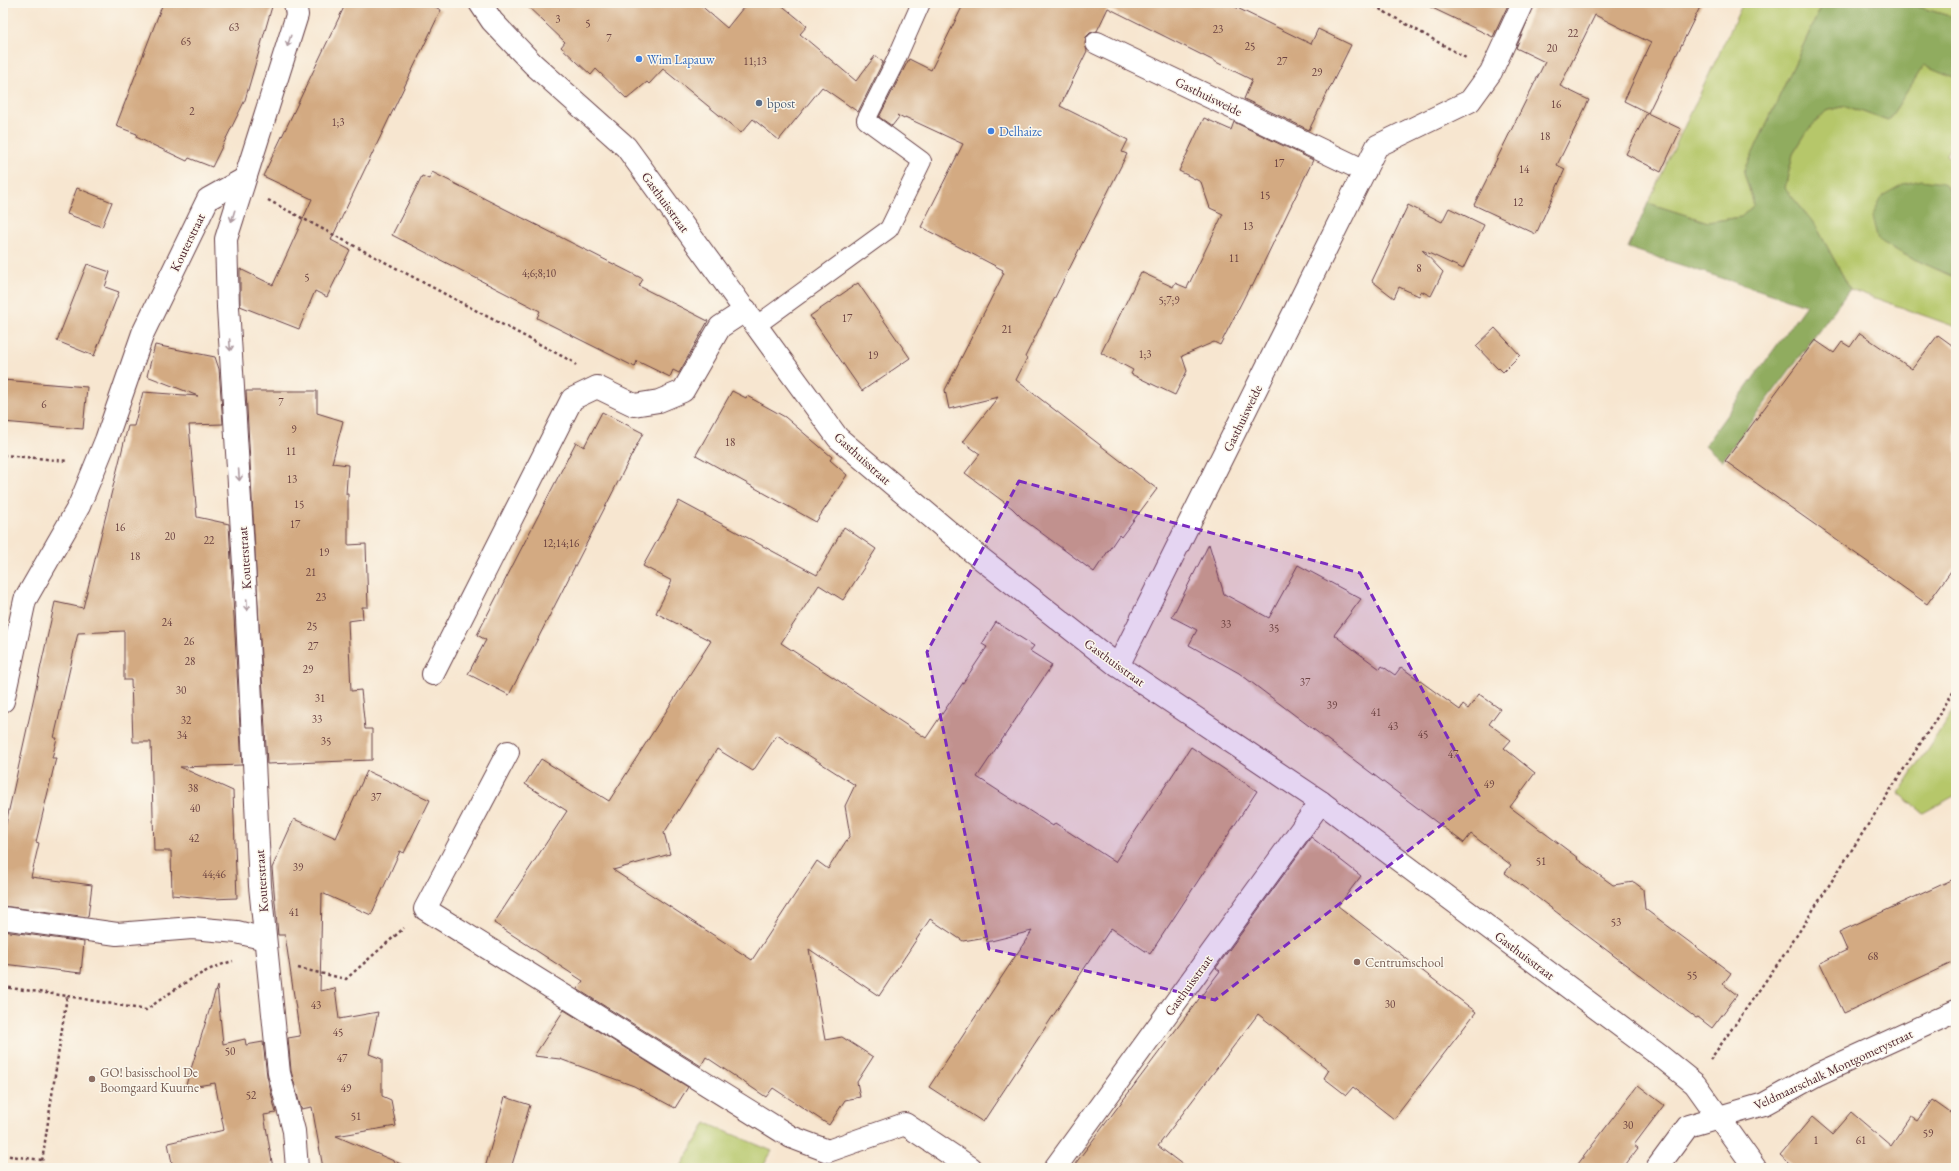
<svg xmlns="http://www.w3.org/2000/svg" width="1959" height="1171" viewBox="0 0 1959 1171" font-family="'EB Garamond',serif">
<rect width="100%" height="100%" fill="#fbf7ec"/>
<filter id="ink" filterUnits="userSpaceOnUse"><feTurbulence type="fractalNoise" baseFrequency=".025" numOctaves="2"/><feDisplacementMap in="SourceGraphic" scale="8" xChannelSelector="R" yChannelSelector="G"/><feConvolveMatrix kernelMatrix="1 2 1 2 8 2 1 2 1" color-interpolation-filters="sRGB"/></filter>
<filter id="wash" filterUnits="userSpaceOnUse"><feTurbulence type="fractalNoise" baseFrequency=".012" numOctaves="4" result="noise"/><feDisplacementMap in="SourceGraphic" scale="16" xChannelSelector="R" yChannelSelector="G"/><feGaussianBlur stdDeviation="0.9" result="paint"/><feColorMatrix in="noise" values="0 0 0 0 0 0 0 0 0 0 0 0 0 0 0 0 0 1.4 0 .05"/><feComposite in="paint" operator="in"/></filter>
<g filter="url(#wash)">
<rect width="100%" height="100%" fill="#f7e6d0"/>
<g fill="#b6c76a" stroke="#80734a">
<path d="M1743,3H1823L1744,172L1754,205L1741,217L1708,222L1648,203Z"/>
<path d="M1905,3H1956V18Z"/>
<path d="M1924,65L1956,78V138L1947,155L1956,161V198L1943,183L1903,254L1956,278V327L1850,289L1816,226L1785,188L1793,154L1808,130L1826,111L1846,106L1888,121Z"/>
<path d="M1956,706V795L1923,813L1899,793Z"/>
<path d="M706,1123L772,1151L762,1168H680Z"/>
</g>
<g fill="#90ac5e" stroke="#6d6644">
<path d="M1823,3H1905L1956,18V78L1924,65L1888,121L1846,106L1826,111L1808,130L1793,154L1785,188L1816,226L1850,289L1722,461L1705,445L1806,305L1628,248L1648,203L1708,222L1741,217L1754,205L1744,172Z"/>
<path d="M1922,180L1943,183L1956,198V278L1903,254L1878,240L1872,217L1882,196L1903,184Z"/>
</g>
<g id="blocks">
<g fill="#d3aa82" fill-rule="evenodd">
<path d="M163,3H273L245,100L212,167L189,158L187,161L136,137L137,134L116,126Z"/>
<path d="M346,3H427L441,10L331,240L350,250L327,297L315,291L299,329L240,306V269L273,285L312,199L263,176Z"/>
<path d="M524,3H698L727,28L747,3H779L807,26L800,34L856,81L875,56L883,62L858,112L822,87L779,140L753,119L741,133L663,69L649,84L647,82L627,99L596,69L591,75L561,47L565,42Z"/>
<path d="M964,3H1227L1311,44L1318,29L1351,45L1309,130L1244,99L1252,80L1108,8L1097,31L1090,33L1086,37L1085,44L1087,51L1060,106L1128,140L1122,152L1127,154L1025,357L1027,358L1016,380L1157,489L1121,537L1119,535L1094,572L1024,520L1012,508L965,473L980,454L963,442L998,397L949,409L945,390L1004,273L1002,272L1003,270L921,227L963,144L905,117L904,119L897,115L899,117L892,126L879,117L909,59L931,70Z"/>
<path d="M1422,3H1509L1493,37Z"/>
<path d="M1535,3H1702L1648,113L1624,101L1651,43L1595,15L1560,86L1589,100L1557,165L1565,169L1536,234L1474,205L1545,62L1516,48Z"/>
<path d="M1647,113L1681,129L1661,172L1626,154Z"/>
<path d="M1204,118L1231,130L1234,122L1313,160L1252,287L1250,286L1220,345L1214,342L1182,356L1187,371L1175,395L1131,374L1133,370L1101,353L1141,272L1173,287L1175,283L1187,288L1223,214L1210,208L1201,182L1179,171Z"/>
<path d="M432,172L643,279L639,286L708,321L679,373L673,370L670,377L637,361L635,367L537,318L540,311L392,235L422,176L429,179Z"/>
<path d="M77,188L112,202L102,227L67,214Z"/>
<path d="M1408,205L1442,222L1449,208L1484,225L1463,269L1422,250L1443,272L1431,296L1421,291L1419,296L1399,287L1394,298L1372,281Z"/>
<path d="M87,264L110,272L105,287L119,292L94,356L57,341Z"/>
<path d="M858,283L910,358L862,391L810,316Z"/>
<path d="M1495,328L1520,355L1503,372L1499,368L1498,369L1476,346Z"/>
<path d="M1860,333L1912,369L1938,335L1956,348V564L1927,604L1725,461L1815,340L1834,353L1842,342L1850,347Z"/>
<path d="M155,345L215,357L219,369L223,424L189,425L197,517L229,524L242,765L180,767L233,791L237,898L212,899L172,895L171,851H154L151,742H133L131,680H124V631L78,633L54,738H57L52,758H56L36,842L39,843L31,877L92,885L88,917L3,906V837L55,602L83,608L128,426H134L143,392L198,396L147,376Z"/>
<path d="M3,380L87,387L83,429L3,422Z"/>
<path d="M246,391H317V413L343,421L332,463L348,465L346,494H348V545L366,544L368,607H362L363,619L348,621L351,691L361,690L365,729H372V760L267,764Z"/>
<path d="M732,391L746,398L747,396L785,417L832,457L830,460L847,475L816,522L696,455Z"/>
<path d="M602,412L643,433L509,695L468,674L486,640L477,635L576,442L584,447Z"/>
<path d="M679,501L817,575L844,527L876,549L843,600L819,585L781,643L926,738L987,647L982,644L996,622L1034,646L1030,651L1052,665L977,777L1053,826L1055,823L1115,862L1191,747L1257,791L1150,954L1111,928L983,1122L929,1087L1032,931L987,942L986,937L963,941L930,919L879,996L809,949L825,1040L842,1037L873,1057L857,1082L860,1097L845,1100L829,1125L773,1088L766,1097L706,1057L701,1066L577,989L583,981L494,923L567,811L525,784L541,759L609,801L711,641L656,613L672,581L643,566ZM777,735L855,785L845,806L850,835L828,869L817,861L752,960L613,870L670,854L664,833L717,749L753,771Z"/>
<path d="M1209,544L1224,594L1269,618L1298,565L1361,599L1334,635L1380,669L1382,666L1395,675L1401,667L1460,710L1463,705L1468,709L1479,694L1500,709L1489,724L1511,740L1504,748L1535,773L1510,807L1578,858L1577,859L1613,885L1634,882L1643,889L1645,909L1731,973L1723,984L1737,995L1712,1028L1698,1017L1696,1018L1505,873L1511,865L1471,834L1464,843L1239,673L1189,645L1197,630L1172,617Z"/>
<path d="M367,771L430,800L404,853L400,851L371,915L322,893L320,991L335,988L339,1019L378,1012L369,1054L382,1059V1096L391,1100L396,1126L336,1136L410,1168H323L312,1107L301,1109L291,1071L288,1038L300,1036L285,935H278L272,868L294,819L336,838Z"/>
<path d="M1311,837L1361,876L1338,906L1476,1012L1394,1119L1353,1087L1346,1095L1324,1078L1329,1070L1258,1014L1158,1146L1187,1168H1072L1220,971L1216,968Z"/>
<path d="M1956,878V961L1844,1013L1820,963L1847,950L1839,932Z"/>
<path d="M3,931L84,942L81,973L3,964Z"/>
<path d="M217,986L223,1044L245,1039L246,1045L263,1042L267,1076L276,1113L264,1115L273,1168H173L168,1143L224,1130L215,1083L185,1088Z"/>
<path d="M564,1010L688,1087L675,1108L634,1086L560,1059L534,1056Z"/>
<path d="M1638,1085L1664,1105L1634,1145L1638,1148L1623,1168H1575Z"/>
<path d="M505,1097L530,1105L511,1168H485Z"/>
<path d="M1932,1100L1956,1117V1168H1795L1780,1155L1812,1117L1832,1134L1851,1112L1891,1146L1911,1117L1917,1121Z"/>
</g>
</g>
</g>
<g filter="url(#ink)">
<use href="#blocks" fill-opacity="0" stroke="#643d44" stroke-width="1"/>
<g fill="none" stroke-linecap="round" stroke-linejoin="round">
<g stroke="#643d44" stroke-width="20">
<path id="lane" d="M757,325L889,229L922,161L866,120L895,62L921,3"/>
</g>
<g stroke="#643d44" stroke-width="24">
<g id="street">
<path d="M295,3L297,15L226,239L228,307L246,597L260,886L279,1073L294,1131L297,1168"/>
<path d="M480,3L492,21L533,64L626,147L838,438L974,553L1118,666L1321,802L1659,1055L1695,1084L1755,1168"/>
<path d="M1097,43L1365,171"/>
<path d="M1118,666L1377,146L1470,101L1491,72L1523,3"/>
<path d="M433,674L572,399L597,387L634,405L659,401L683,391L720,327L746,310"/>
<path d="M3,701L25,600L79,506L106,440L143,333L208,199L244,179"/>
<path d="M508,752L425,909L791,1137L828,1151L905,1124L971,1168"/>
<path d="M3,918L117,934L192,928L237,932L265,939"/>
<path d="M1055,1168L1321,802"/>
<path d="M1657,1168L1688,1126L1764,1104L1818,1074L1956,1011"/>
</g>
</g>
<g stroke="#643d44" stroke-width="2.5" stroke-dasharray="3 3" stroke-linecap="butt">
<path d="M1369,3L1466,58"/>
<path d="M268,200L573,362L576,365"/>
<path d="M3,455L68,461"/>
<path d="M298,968L346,979L404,928"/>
<path d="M3,987L67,996L41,1168"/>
<path d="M67,996L146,1010C174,990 200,970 233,961"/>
<path d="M1710,1060L1788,949L1956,688"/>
<path d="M3,1155L42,1160"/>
</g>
<use href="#lane" stroke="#fff" stroke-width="18"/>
<use href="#street" stroke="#fff" stroke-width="22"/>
</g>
<defs><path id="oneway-shaft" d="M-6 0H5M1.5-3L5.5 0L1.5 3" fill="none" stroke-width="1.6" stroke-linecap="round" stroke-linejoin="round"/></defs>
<g stroke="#ae9aa0">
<use href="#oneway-shaft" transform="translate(289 41) rotate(108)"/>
<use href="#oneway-shaft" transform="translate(233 216) rotate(107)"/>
<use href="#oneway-shaft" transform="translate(230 345) rotate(86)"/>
<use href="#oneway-shaft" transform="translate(239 475) rotate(86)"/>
<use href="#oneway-shaft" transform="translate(247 605) rotate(87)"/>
</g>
</g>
<path fill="#7b2cbf" fill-opacity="0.2" stroke="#7b2cbf" stroke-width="3" stroke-dasharray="8 5" stroke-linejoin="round" d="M1019,481L1360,573L1479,796L1215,1000L989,949L927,652Z"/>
<g fill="#3f7fe0" stroke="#fbf7ec" stroke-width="1.5">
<circle cx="639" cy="59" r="4"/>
<circle cx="991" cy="131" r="4"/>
</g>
<circle fill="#5c6f8a" stroke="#fbf7ec" stroke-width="1.5" cx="759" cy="103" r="4"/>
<g fill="#8d6e63" stroke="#fbf7ec" stroke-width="1.5">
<circle cx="1357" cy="962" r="4"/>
<circle cx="92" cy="1079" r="4"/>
</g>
<g text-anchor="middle" stroke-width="3" stroke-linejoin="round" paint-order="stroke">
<g font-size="11" fill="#6c4241">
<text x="558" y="23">3</text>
<text x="588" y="27">5</text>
<text x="234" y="31">63</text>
<text x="1218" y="33">23</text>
<text x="1573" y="37">22</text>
<text x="609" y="42">7</text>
<text x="186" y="45">65</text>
<text x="1250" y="50">25</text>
<text x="1552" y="52">20</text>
<text x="755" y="65">11;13</text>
<text x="1282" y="65">27</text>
<text x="1317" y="76">29</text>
<text x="1556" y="108">16</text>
<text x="192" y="115">2</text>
<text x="338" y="126">1;3</text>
<text x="1545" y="140">18</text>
<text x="1279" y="167">17</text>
<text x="1524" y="173">14</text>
<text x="1265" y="199">15</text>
<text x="1518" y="206">12</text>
<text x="1248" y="230">13</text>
<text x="1234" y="262">11</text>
<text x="1419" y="272">8</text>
<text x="539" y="277">4;6;8;10</text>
<text x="307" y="281">5</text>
<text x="1169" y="304">5;7;9</text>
<text x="847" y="322">17</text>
<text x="1007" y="333">21</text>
<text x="1145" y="358">1;3</text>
<text x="873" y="359">19</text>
<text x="281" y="406">7</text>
<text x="44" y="408">6</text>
<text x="294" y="433">9</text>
<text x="730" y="446">18</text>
<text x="291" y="455">11</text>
<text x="292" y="483">13</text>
<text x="299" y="508">15</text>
<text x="295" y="528">17</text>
<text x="120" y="531">16</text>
<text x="170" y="540">20</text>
<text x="209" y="544">22</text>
<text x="561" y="547">12;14;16</text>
<text x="324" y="556">19</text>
<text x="135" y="560">18</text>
<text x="311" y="576">21</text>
<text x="321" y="601">23</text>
<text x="167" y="626">24</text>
<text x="1226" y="628">33</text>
<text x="312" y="630">25</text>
<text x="1274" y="632">35</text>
<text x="189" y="645">26</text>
<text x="313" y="650">27</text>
<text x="190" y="665">28</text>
<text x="308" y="673">29</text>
<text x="1305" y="686">37</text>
<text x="181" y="694">30</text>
<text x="320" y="702">31</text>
<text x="1332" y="709">39</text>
<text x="1376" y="716">41</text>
<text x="317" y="723">33</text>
<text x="186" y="724">32</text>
<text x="1393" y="730">43</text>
<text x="1423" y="738">45</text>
<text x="182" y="739">34</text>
<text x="326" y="745">35</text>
<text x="1453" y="758">47</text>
<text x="1489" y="788">49</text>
<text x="193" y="792">38</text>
<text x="376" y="801">37</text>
<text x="195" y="812">40</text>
<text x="194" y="842">42</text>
<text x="1541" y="865">51</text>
<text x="298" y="871">39</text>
<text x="214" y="878">44;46</text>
<text x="294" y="916">41</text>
<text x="1616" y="926">53</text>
<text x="1873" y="960">68</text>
<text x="1692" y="979">55</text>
<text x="1390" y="1008">30</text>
<text x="316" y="1009">43</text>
<text x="338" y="1036">45</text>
<text x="230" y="1055">50</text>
<text x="342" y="1062">47</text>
<text x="346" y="1092">49</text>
<text x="251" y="1099">52</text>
<text x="356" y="1120">51</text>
<text x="1628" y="1129">30</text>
<text x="1928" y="1137">59</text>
<text x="1816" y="1144">1</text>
<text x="1861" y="1144">61</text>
</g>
<g font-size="13" fill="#366cbe" stroke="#fbf7ec" text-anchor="start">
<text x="647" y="64">Wim Lapauw</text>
<text x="999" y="136">Delhaize</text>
</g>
<g font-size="13" fill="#4a1f2b" stroke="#fbf7ec">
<text transform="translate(1209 96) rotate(26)" y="5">Gasthuisweide</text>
<text transform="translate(666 202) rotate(54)" y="5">Gasthuisstraat</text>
<text transform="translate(187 242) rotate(-64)" y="5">Kouterstraat</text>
<text transform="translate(1242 418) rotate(-64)" y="5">Gasthuisweide</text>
<text transform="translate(863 458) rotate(42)" y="5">Gasthuisstraat</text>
<text transform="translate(244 558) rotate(-94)" y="5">Kouterstraat</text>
<text transform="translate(1115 662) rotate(36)" y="5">Gasthuisstraat</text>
<text transform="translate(261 881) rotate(-94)" y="5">Kouterstraat</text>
<text transform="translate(1525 955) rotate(37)" y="5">Gasthuisstraat</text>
<text transform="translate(1188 985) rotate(-54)" y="5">Gasthuisstraat</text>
<text transform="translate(1833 1069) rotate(-25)" y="5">Veldmaarschalk Montgomerystraat</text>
</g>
<g font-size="13" fill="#4e5e75" stroke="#fbf7ec" text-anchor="start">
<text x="767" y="108">bpost</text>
</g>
<g font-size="13" fill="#785e54" stroke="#fbf7ec" text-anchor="start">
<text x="1365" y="967">Centrumschool</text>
<text x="100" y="1077">GO! basisschool De<tspan x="100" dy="15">Boomgaard Kuurne</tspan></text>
</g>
</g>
<rect width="1959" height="1171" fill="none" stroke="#fbf7ec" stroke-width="16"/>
</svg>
